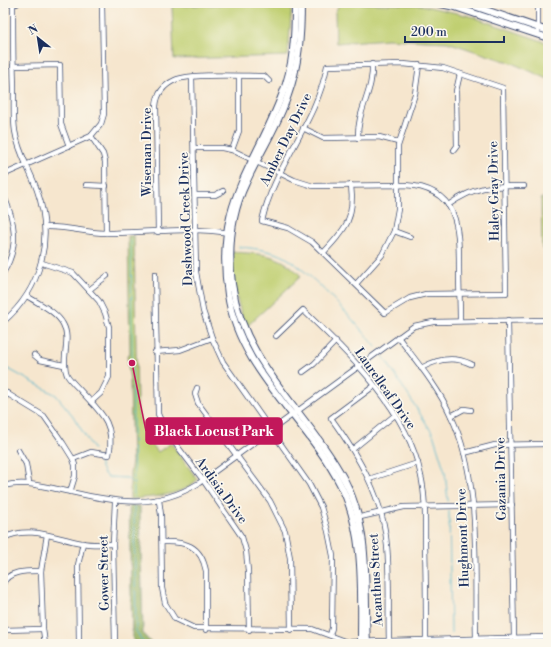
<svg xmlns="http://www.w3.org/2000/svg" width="551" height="647" viewBox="0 0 551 647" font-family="'Libre Bodoni',serif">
<rect width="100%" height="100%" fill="#fbf7ec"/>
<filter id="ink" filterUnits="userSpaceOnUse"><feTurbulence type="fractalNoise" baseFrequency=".025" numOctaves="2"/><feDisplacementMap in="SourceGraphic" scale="8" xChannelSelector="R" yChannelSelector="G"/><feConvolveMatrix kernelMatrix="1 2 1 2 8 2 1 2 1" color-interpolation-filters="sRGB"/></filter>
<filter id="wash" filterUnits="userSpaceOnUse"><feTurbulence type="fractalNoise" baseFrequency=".012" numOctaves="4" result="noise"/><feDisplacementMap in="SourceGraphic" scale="16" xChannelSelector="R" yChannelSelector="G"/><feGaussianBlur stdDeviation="0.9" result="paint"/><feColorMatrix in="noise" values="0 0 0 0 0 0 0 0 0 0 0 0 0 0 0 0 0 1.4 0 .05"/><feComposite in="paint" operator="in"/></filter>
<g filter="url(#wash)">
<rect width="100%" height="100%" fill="#f6e6ce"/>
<g fill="#c0cf71" stroke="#6e7f68">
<path d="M292,3L288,56L174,59L172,6Z"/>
<path d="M340,3L421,5L470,16L548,43V79L514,64L447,42L388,39L336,43L335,12Z"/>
<path d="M541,198H548V249H542Z"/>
<path d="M128,236H134L137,404C139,423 146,437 158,452L171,443L197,479C188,495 147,498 130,499V474L132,462L130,381L127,355L130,354Z"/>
<path d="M232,252C261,254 280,253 301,276L245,328L234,288Z"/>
<path d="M548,640V644H451V643Z"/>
</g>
<path fill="#98b263" stroke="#5a7060" d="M129,506H140L143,634L152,644H136L132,637Z"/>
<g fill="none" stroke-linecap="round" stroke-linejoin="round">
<g stroke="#4eb4cc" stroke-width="1">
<path d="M131,238L134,498"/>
<path d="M239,247C253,248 267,250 281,255C306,266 357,324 376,347"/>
<path d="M383,356L433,434L445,472L448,501"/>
<path d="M3,366L56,395L73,416L93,449"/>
<path d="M96,456L104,474L108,477L127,478L133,483"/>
<path d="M134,507L136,631L144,644"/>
<path d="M449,511L451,633"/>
</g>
</g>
</g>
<g filter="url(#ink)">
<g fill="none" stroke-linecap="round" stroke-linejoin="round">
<g stroke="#3c4a6f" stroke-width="6">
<g id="minor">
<path d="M538,31V3"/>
<path d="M403,64L443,68L503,88L506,293L426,294L410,298L385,313L312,242L288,228L262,221C274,166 317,122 327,66Z"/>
<path d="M13,66L60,65L61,124L69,146"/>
<path d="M192,77L196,272L203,311L212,338L223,362L309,484L321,507L328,531L333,556L332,628L330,635"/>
<path d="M303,128L323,138L379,137L398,142"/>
<path d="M91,136L103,154L105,162L106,233"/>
<path d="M358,138C357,110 374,91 372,64"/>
<path d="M194,148H222L232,150L294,180L313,186L405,185C459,188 459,227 459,268C459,286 460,304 460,321"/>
<path d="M232,150L239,131V76"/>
<path d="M454,150L457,146L456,91L460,74"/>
<path d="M3,175L91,136L101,124L104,114L102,3"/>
<path d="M86,185L106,186"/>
<path d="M3,194C15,221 20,246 3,273"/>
<path d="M195,195H215L223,191"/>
<path d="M448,205C477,185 490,186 524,186"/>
<path d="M45,227C68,226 85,233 106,233C144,233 192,226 229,233"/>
<path d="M394,231L410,237"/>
<path d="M158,232L156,106C157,94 164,85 175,80C191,73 244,76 264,76L269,81"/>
<path d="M324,252C346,229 355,218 351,185"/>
<path d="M42,263L73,273L99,301L105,313L109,327V377L101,393L91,402"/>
<path d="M155,274L158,414L165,430L203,480L242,537L246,551L248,571L249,630"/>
<path d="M356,284L382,255L394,231L398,209V146L415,94L419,65"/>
<path d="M89,290L107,276"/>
<path d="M27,296C39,304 56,311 63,324C72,340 60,358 67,375C70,380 75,385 79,389C99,411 116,422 109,455L91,452L73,459"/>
<path d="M508,320L514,637"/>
<path d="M3,322C42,289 54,238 37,190C30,170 18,152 15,131C13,117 14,102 14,88C13,60 13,31 13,3"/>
<path d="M276,336L303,310C349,354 408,410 421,476C426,498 425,522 425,545C426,577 426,608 426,640"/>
<path d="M398,337C417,362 438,387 451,416C482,481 474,567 476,638"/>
<path d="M155,352L180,350L212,338"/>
<path d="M34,355L40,360L64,365"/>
<path d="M421,368C437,359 455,356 471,364"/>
<path d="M303,372L314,364L336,341"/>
<path d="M374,386L331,418C359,457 383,497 387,546C390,577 388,609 389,641"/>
<path d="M197,388L195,394L198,403L270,501L285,531L290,558L291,630"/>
<path d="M3,391L44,416L63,443L73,459L75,465V476L70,492"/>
<path d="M3,401L7,393"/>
<path d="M451,416L464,409L471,410"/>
<path d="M353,449L395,415"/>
<path d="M18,450L26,464L29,483"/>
<path d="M464,453L495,445L548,444"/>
<path d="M369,479L418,463"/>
<path d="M3,486C22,481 38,485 57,489C109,500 151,513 199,483L414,326L433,322L548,320"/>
<path d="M159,500L161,515L162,588L165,603L175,619L194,628L312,629L347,642L548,637"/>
<path d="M115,502L113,544L115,644"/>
<path d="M356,518L404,507L512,505"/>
<path d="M3,538C30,525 54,538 82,543C92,545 102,544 113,544"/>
<path d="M162,542C185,541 201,545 206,571V630"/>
<path d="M3,584C8,570 29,571 41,571"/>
<path d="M3,630L43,629"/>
<path d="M45,644L43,629L41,571L47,535"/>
<path d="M79,644L78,565L83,543"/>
</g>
</g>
<g stroke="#3c4a6f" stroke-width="8">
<g id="major">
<path d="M3,3H16"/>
<path d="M295,3C295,34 294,65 282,95C253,171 214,205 228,295C239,370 307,419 340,484C365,532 361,591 361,644"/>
<path d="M301,3C301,35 299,65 288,95C278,126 259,153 246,183C231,214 228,251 232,284C243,364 309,413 345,481C371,531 364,589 367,644"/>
<path d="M436,3L455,7L548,38"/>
<path d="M465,3L548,31"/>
</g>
</g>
<use href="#minor" stroke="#fff" stroke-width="4.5"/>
<use href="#major" stroke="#fff" stroke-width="6"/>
</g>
</g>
<g text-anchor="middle" stroke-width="3.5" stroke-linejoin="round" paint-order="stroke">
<g font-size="13" fill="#1b2f5e" stroke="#fbf7ec">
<text transform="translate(285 139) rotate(-64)" y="5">Amber Day Drive</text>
<text transform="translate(146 152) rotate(-90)" y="5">Wiseman Drive</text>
<text transform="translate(493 191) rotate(-91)" y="5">Haley Gray Drive</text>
<text transform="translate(185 219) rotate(-92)" y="5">Dashwood Creek Drive</text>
<text transform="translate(386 388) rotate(55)" y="5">Laurelleaf Drive</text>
<text transform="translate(500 479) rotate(-91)" y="5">Gazania Drive</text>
<text transform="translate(222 490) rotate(54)" y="5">Ardisia Drive</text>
<text transform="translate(462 538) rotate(-92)" y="5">Hughmont Drive</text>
<text transform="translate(103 573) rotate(-91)" y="5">Gower Street</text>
<text transform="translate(375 580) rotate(-93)" y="5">Acanthus Street</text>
</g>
</g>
<path fill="none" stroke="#c2185b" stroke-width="1.5" d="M132 363L146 431"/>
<circle fill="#c2185b" stroke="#fbf7ec" stroke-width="1.5" cx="132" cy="363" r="4"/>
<rect fill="#c2185b" stroke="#c2185b" stroke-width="1.5" x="146" y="418" width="136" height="26" rx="4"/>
<g font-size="14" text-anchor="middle" font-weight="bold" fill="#fff">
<text x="214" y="436">Black Locust Park</text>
</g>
<rect width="551" height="647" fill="none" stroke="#fbf7ec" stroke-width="16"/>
<g transform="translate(38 38) rotate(330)" stroke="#fbf7ec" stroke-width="3" paint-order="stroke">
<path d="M0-3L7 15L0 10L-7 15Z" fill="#1b2f5e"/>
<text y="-6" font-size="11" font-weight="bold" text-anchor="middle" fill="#1b2f5e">N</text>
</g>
<path d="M405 36v6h99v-6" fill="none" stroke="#1b2f5e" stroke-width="2"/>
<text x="411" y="36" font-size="12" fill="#1b2f5e" stroke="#fbf7ec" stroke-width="3" paint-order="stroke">200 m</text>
</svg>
